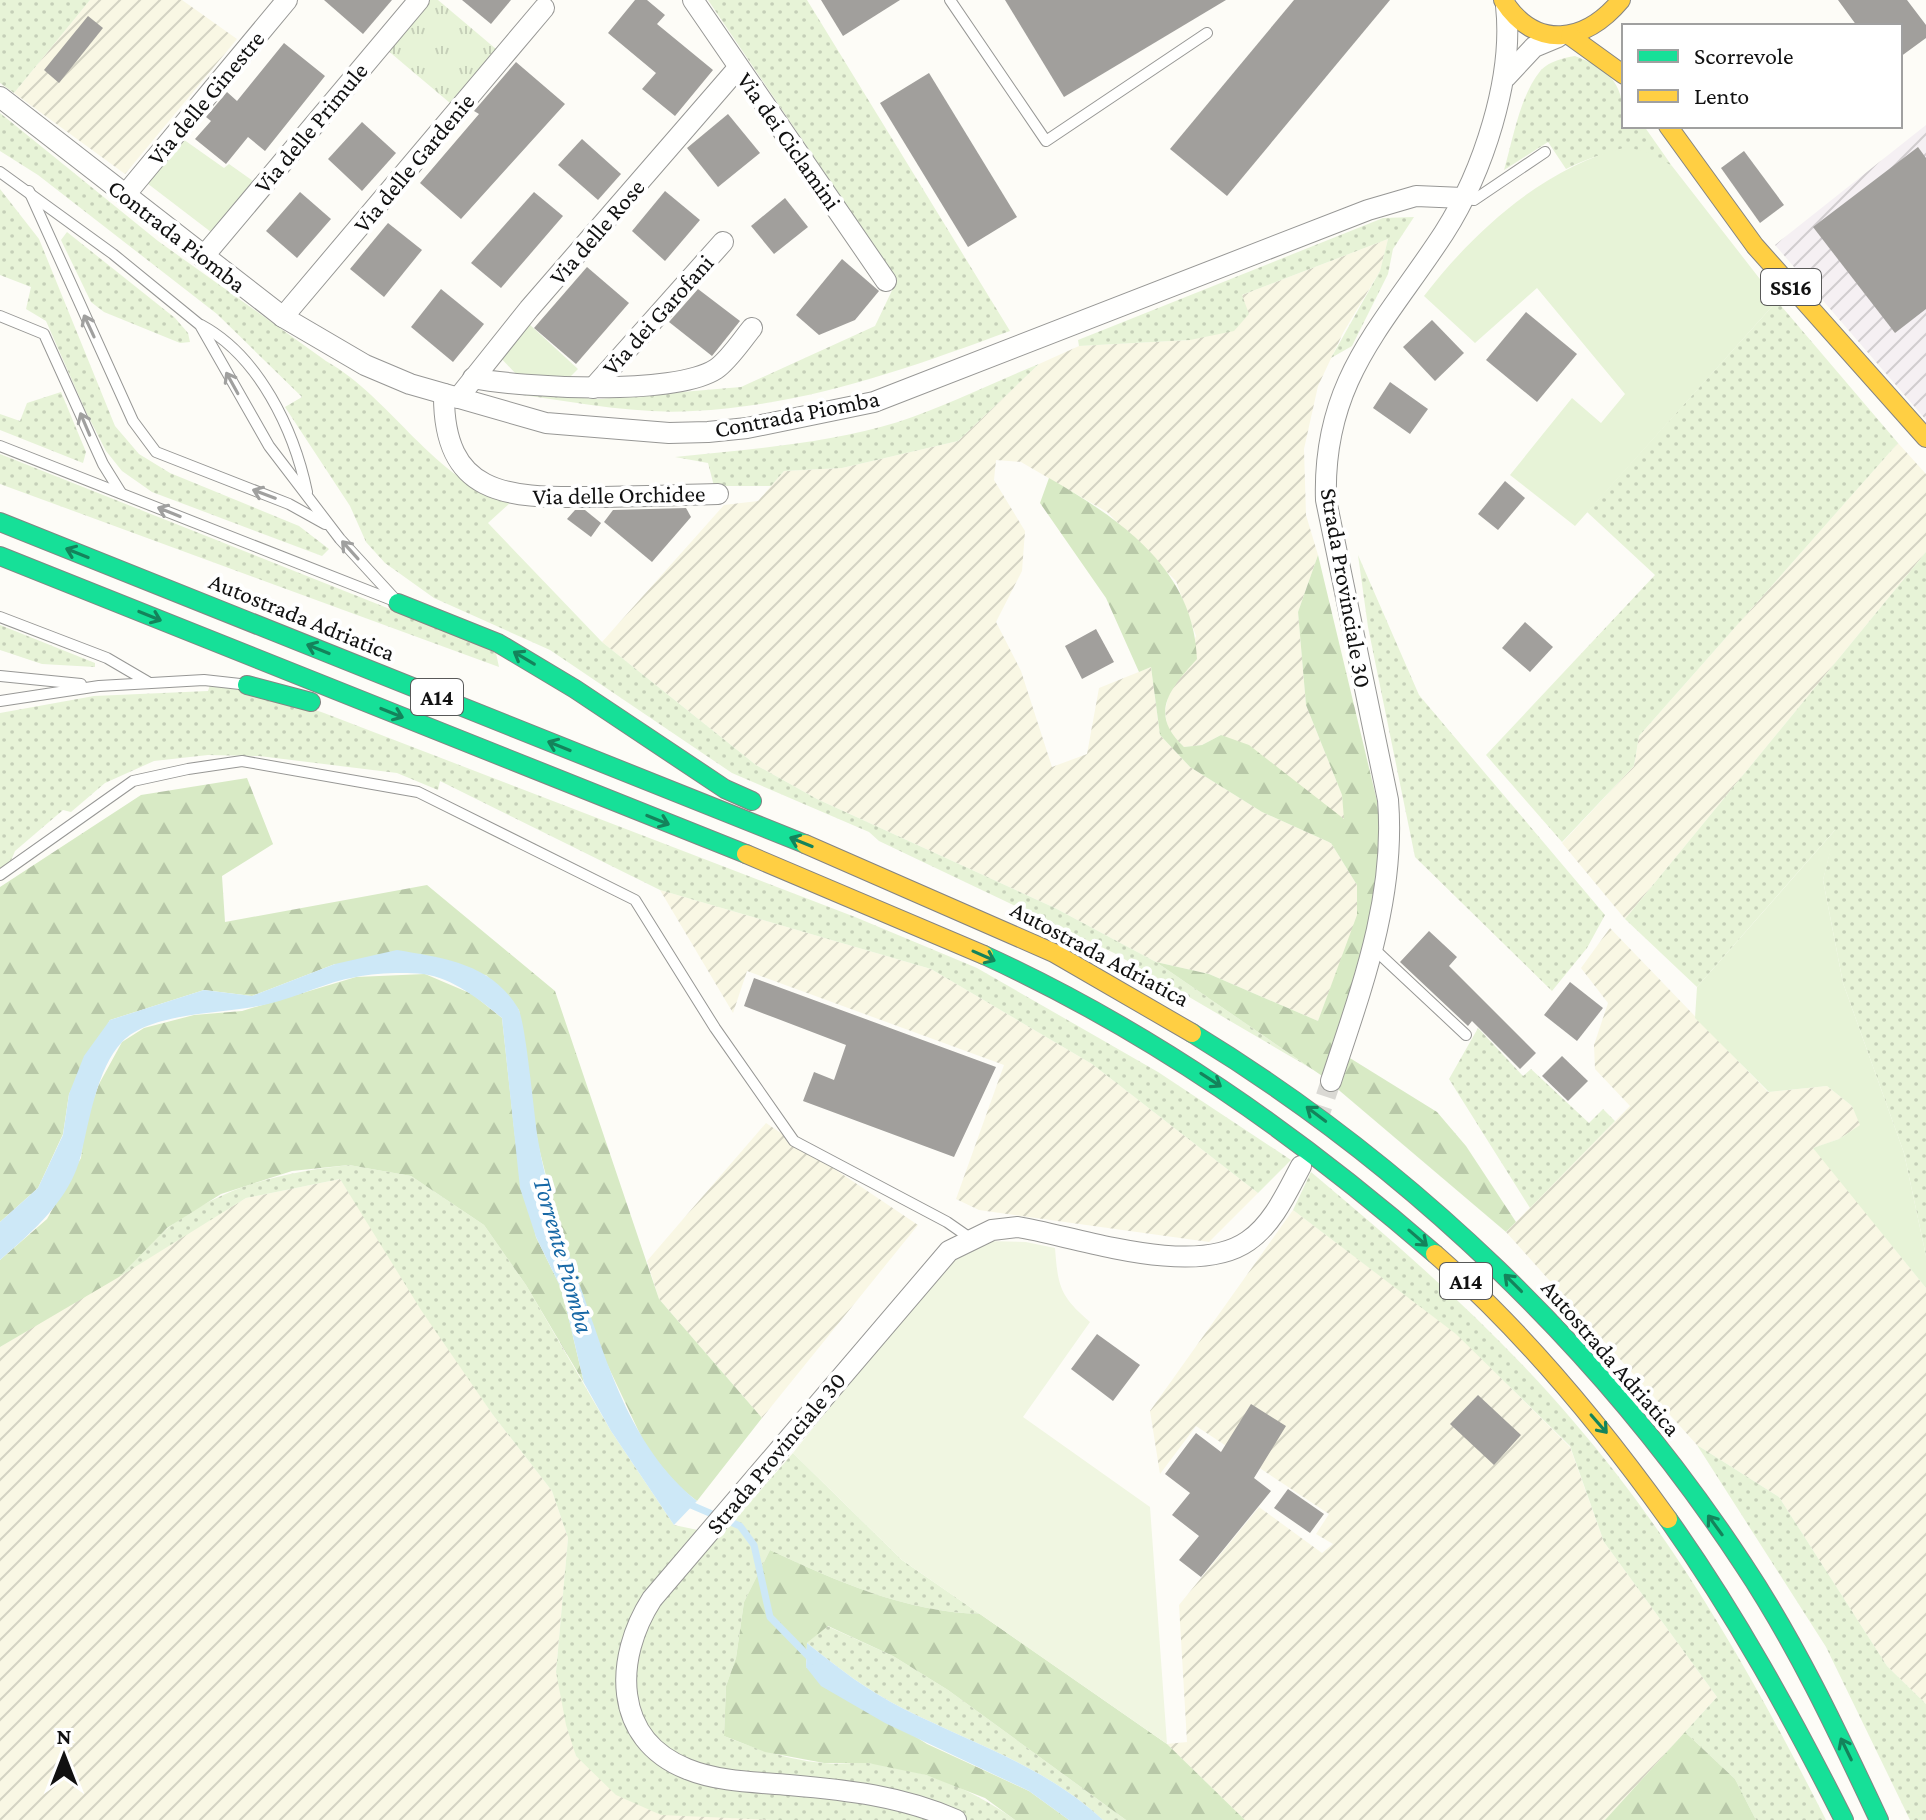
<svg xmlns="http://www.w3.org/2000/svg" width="1926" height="1820" viewBox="0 0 1926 1820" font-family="'Crimson Pro',serif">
<defs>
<pattern id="industrial-furrows" width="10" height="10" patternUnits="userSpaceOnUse" patternTransform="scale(2)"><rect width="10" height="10" fill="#f5f0f3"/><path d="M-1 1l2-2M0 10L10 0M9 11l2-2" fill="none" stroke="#d1cdcf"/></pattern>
<pattern id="farmland-furrows" width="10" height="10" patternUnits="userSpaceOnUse" patternTransform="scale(2)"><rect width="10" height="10" fill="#f9f7e4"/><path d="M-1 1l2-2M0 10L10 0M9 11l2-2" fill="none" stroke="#d4d3c3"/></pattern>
<pattern id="grass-dots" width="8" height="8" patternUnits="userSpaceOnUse" patternTransform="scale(2)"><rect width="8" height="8" fill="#e7f3d7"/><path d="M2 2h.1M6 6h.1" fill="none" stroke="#c5cfb8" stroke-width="1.8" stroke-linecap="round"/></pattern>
<pattern id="forest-firs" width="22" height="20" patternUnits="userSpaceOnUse" patternTransform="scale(2)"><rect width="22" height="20" fill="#d8eac5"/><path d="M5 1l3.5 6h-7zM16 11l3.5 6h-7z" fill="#b8c8a8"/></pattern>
<pattern id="park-tufts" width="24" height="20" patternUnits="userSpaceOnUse" patternTransform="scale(2)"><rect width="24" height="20" fill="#e7f3d7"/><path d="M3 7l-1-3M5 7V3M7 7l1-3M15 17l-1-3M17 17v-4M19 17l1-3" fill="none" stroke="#c5cfb8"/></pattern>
</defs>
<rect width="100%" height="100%" fill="#fdfcf7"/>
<path fill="url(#industrial-furrows)" d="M1926,125V420L1775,245Z"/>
<g fill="url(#farmland-furrows)">
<path d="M90,0H182L237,39L125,174L14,93Z"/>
<path d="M1388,239L1380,271L1343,333L1318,386L1304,449L1306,515L1318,555L1298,612L1306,705L1342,795L1345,820L1221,735L1202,745L1184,747L1168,732L1165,711L1170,689L1196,636L1176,581L1107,512L1021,462L996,460L994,480L1025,531L1022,571L996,622L1021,671L1052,767L1087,754L1099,688L1151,667L1160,735L1190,767L1262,812L1331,843L1357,885L1358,915L1318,1021L1209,974L1156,962L1055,908L817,799L756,765L602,642L724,505L758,501L784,471L842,468L958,441L1039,364L1079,346L1190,340L1242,295Z"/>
<path d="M1898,443L1926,474V552L1625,919L1562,843L1634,766L1639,736Z"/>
<path d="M660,890L931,969L1092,1064L1258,1193L1209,1242L979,1210L956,1199L1004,1065L747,971L733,1013Z"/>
<path d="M1610,928L1768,1092L1827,1086L1852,1106L1861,1125L1839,1139L1814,1148L1926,1288V1704L1887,1666L1779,1497L1697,1445L1506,1232L1630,1106L1595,1069L1594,1045L1608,1003L1581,968Z"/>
<path d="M766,1123L918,1225L762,1418L659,1299L647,1261Z"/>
<path d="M340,1179L493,1415L552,1491L568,1538L556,1672L576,1756L747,1817L773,1820H0V1347L246,1198Z"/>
<path d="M1293,1210L1457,1334L1570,1447L1604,1542L1717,1697L1605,1820H1245L1167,1744L1187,1742L1179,1605L1259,1507L1322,1553L1333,1544L1316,1534L1329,1514L1196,1426L1160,1474L1150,1411Z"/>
</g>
<g fill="url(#grass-dots)">
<path d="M0,0H90L14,93L0,83Z"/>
<path d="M708,0H807L1010,331C907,369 803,406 693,411C631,415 566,400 505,393L599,399L741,387L875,326L897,280Z"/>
<path d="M1575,56C1613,70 1624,86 1624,126H1644L1672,166C1634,144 1604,150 1566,169L1548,142L1504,170C1513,139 1520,95 1541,70C1550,61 1563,58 1575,56Z"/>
<path d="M0,113L158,241L326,361C393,399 434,482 511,502L488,523L602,642L756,765L817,799L1055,908L1156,962L1312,1069L1114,953L879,841L869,832L732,773L550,650L434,598L385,563L366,542L350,506L285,407L302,397L217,314L38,175L0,151Z"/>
<path d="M0,189L39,239L115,426L139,454L170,473L299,526L329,549L322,556L152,492L122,471L106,451L86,412L46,321L26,309L31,287L0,275Z"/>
<path d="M1414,217L1393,249L1388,274L1352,346L1331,358L1380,271L1388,239L1242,295L1249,314L1234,331L1190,340L1079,346L1078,340L1383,218Z"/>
<path d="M67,232L175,318L188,333L190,342L180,343L104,312L91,302L61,240Z"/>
<path d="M1777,301L1898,443L1639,736L1634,766L1562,842L1486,755L1655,575L1587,512Z"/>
<path d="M1039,364L958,441L842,468L784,471L771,486H714L708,463L675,457C749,449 826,444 898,422C946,406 992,383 1039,364Z"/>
<path d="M61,392L86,452L83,463L0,430V414L20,421L27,403Z"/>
<path d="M0,454L478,644L496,653L499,667L0,484Z"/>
<path d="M1926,552V1256L1904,1153L1843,983L1823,880L1835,830L1697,987L1625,919Z"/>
<path d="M1358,555L1419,695L1605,915L1587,948L1552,991L1415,857L1368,627Z"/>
<path d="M0,625L95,663V667L42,664L0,650Z"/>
<path d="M210,685L269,694L324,713L855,917L977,968L1158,1072L1291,1160L1258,1193L1092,1064L931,969L660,890L440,781L438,790L397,773L259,756L208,755L154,761L105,783L71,812L63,810L15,851L10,863L0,869V713L94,696L208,691Z"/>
<path d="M1478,1028L1523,1076L1531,1069L1589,1123L1603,1109L1615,1121L1530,1208L1449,1079Z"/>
<path d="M349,1165L411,1176L484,1225L526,1285L611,1431L674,1525L712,1533L718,1539L793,1453L902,1560L980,1614C906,1612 836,1581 770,1550L744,1602L736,1658L726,1686L724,1736C756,1749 789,1760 824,1763C838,1765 853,1762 867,1763C920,1768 973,1789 1015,1820H773L661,1815L616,1795L576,1756L566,1725L556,1672L568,1538L552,1491L493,1415L421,1310L340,1179L246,1198L119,1277C135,1261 150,1241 168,1228C221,1186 284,1172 349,1165Z"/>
<path d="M1311,1172C1404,1250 1495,1329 1574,1422C1677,1541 1755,1680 1826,1820H1756L1735,1779L1685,1732L1717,1697L1604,1542L1570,1446L1456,1334L1293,1210Z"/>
<path d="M1697,1445L1779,1497L1887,1666L1926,1704V1820H1910L1826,1647Z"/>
<path d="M827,1626L893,1656L948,1690L1126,1820H1103C1046,1767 972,1743 904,1709C868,1691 838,1668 807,1643Z"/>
</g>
<g fill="url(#forest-firs)">
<path d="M1049,478C1120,519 1194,569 1197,659C1170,689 1148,713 1184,747L1202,745L1221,735L1249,745L1344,819L1342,795L1306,705L1298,612L1318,555L1377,801L1382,858L1374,919L1328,1080L1156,962L1209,974L1318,1021L1357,915V885L1331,843L1262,812L1190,767L1160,735L1151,667L1139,672L1106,598L1040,503Z"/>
<path d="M247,778L273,844L222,876L225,922L427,885L555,991L659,1299L762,1418L697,1501L678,1486L647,1449L600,1349L559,1228L538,1144L519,1010L486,975L335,964L252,996L204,990L110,1020L69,1094L63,1134L38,1188L0,1222V887L141,795Z"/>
<path d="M425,974L472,994L502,1018L516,1146L536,1237L562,1290L584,1383L526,1285L484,1225L411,1176L349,1165L292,1171L221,1194L167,1228L119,1277L0,1347V1260L47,1219L81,1158L85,1123L99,1084L122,1042L144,1028L194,1015L242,1011L356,977Z"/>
<path d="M1345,1055L1437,1112L1466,1146L1516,1222L1506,1232L1334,1086Z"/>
<path d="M770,1550C836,1581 906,1612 980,1614L1167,1744L1245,1820H1126L948,1690L893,1656L828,1626L807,1643L806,1667L927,1744L1029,1791L1069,1820H1015L985,1798L926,1775L868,1763H824L765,1752L724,1736L726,1686L736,1658L744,1602Z"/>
<path d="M1685,1732L1735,1779L1756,1820H1605Z"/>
</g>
<path fill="url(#park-tufts)" d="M428,0H438L496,49L450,103L386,49Z"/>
<g fill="#e7f3d7">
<path d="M180,137L224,168L229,164L253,181L211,232L143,180Z"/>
<path d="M1627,147L1649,153L1672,166L1777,301L1575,526L1510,475L1572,398L1601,423L1625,394L1537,288L1475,343L1424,296C1474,231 1545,166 1627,147Z"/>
<path d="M528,323L578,369L569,378L517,375L498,355Z"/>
<path d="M1836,829L1823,880L1843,983L1904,1153L1926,1256V1288L1813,1148L1839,1139L1860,1125L1852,1106L1827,1086L1769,1092L1695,1018L1697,987Z"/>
</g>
<path fill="#f0f6e1" d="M987,1241L1026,1242L1055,1248C1058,1287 1060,1296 1090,1322L1023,1417L1150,1507L1167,1744L902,1560L793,1453L933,1278L959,1253Z"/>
<g fill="#cde8f7">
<path d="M397,950C443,958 491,963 518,1008C526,1023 534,1116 538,1140C546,1188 562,1234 578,1280C607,1360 628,1445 697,1501L674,1525L611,1431L584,1383L562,1290L536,1237L520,1188L502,1018C480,1000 453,978 423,974C403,972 376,973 356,977C326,982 298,997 268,1004C229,1014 151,1011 122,1042C97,1068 89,1122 81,1155C70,1200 33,1231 0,1260V1222L38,1188L63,1135L69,1094L84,1056L110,1020L204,990L252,996L335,964Z"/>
<path d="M807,1643C838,1668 868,1691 904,1709C972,1743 1046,1767 1103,1820H1069L1029,1791L885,1723L821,1686L806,1667Z"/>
</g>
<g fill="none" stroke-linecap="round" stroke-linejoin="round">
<path stroke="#cde8f7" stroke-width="7" d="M684,1502L740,1526L754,1545L770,1617L813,1661"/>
</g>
<g fill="#a19f9c">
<path d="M324,0H392L363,34Z"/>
<path d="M462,0H511L491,24Z"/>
<path d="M635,0H647L665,15L657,24L713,70L675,116L642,89L656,73L608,33Z"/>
<path d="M821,0H900L843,36Z"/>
<path d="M1005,0H1226L1064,97Z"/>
<path d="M1294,0H1390L1227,196L1170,149Z"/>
<path d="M1838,0H1907L1926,25V38L1900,57V26H1857Z"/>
<path d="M88,16L103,28L59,83L44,70Z"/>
<path d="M284,43L325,76L265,151L248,137L226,164L195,139L211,121L206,117L227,92L237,101Z"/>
<path d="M516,62L565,104L461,219L420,183L479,114L474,111Z"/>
<path d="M929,73L1017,217L968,247L880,103Z"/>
<path d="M728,114L760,153L718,187L687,148Z"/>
<path d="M362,122L396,153L362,191L328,159Z"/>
<path d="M582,139L621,174L598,200L558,165Z"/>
<path d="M1918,147L1926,158V309L1895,333L1813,227Z"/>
<path d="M1744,151L1784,205L1760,223L1721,168Z"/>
<path d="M665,191L700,220L665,261L632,231Z"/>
<path d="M300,192L331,219L297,258L266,231Z"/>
<path d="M534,192L563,216L501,288L471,263Z"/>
<path d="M785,198L808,227L774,254L751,226Z"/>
<path d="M388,223L422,250L384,297L350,269Z"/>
<path d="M842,259L879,291L855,320L819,335L796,315Z"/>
<path d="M587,267L629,303L576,364L534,328Z"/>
<path d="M441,289L484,324L453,362L411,327Z"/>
<path d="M698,289L740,321L712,356L669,322Z"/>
<path d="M1526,312L1577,354L1537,402L1486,360Z"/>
<path d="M1432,320L1464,353L1435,381L1403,347Z"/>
<path d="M1390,382L1428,409L1410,434L1373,408Z"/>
<path d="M1505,481L1525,498L1498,530L1478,514Z"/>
<path d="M686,508L691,517L652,562L604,522L613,510Z"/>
<path d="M575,510H585L601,523L591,537L567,519Z"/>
<path d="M1525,622L1553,647L1530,672L1502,648Z"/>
<path d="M1096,629L1114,662L1082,679L1065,646Z"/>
<path d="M1429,931L1457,957L1449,966L1536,1053L1520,1069L1472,1021L1468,1026L1400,962Z"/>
<path d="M754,978L996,1067L954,1157L803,1101L814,1072L834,1080L846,1045L744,1006Z"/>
<path d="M1570,982L1603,1008L1577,1041L1544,1015Z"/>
<path d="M1562,1056L1588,1081L1568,1101L1542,1076Z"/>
<path d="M1097,1334L1140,1365L1113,1401L1071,1369Z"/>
<path d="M1478,1395L1521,1435L1494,1465L1450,1424Z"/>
<path d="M1251,1404L1286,1426L1254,1478L1271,1491L1201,1577L1179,1560L1199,1536L1172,1515L1190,1493L1165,1474L1196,1433L1221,1452Z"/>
<path d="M1288,1489L1324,1514L1310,1533L1274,1508Z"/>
</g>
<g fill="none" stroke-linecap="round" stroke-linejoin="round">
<path stroke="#dad9d4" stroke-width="20" stroke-dasharray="20 10" stroke-linecap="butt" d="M1316,1125L1331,1081"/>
<g stroke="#979795" stroke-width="12">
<g id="lane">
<path d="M950,0L1046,141L1207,33"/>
<path d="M0,172L113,254L200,325L269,446L340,539L395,599"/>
<path d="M29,191L133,421L156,452L289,504L325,524"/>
<path d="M1463,198L1474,200L1545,152"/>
<path d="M0,316L44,334L103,464L121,493"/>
<path d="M201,325C259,356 294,430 307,492"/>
<path d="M0,446L392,600"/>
<path d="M0,617L107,658L148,682"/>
<path d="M0,676L81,684"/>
<path d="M0,701L99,686L204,680L240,684"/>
<path d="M0,875L133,781L188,769L242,761L418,792L635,900L715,1028L794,1141L947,1222L970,1238"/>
<path d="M1373,948L1466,1035"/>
</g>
</g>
<g stroke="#979795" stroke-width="22">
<g id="street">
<path d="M693,0L886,281"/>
<path d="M1506,77L1534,47L1558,37"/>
<path d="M0,97L283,317L365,365L410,384L546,423L669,433L708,432L747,428L874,402L1368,210L1416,196L1463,198"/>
<path d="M125,195L287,0"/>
<path d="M203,257L419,0"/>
<path d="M283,317L544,8"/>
<path d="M473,378C523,388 674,396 716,369C729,360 742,340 752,328"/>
<path d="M593,388L723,242"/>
<path d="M444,394C443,495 506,498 588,497C631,497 675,495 718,494"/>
<path d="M458,398L529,309L738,68"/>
<path d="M1331,1081C1361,990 1396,898 1388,800L1326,500C1322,380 1384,325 1444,233C1483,172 1514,78 1506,6"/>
<path d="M956,1820C902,1796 847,1790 789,1785C755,1782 719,1782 687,1769C612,1739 614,1658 652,1599L949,1251L992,1230L1018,1227C1078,1237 1194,1279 1248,1241C1273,1224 1287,1192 1301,1166"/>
</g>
</g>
<g stroke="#858482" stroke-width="20">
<g id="fast">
<path d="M0,522L805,844"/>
<path d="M0,556L746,854"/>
<path d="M398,603L498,643L575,689L725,789L752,801"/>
<path d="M247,685L311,702"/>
<path d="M984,955C1150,1031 1297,1134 1435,1254"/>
<path d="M1192,1033C1410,1166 1603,1351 1743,1564C1797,1645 1838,1733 1879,1820"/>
<path d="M1668,1519C1736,1615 1791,1715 1844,1820"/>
</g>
</g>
<g stroke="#858482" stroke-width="20">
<g id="slow">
<path d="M1503,0C1536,51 1585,43 1621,0"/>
<path d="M1570,36L1624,75"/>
<path d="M1668,126L1755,246L1926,438"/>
<path d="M805,844L1054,953L1192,1033"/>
<path d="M746,854L984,955"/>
<path d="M1435,1254C1523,1331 1600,1424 1668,1519"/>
</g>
</g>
<use href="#lane" stroke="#fffffe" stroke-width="10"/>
<use href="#street" stroke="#fffffe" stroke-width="20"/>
<use href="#fast" stroke="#16e098" stroke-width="18"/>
<use href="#slow" stroke="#ffcf43" stroke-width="18"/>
</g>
<defs><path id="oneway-shaft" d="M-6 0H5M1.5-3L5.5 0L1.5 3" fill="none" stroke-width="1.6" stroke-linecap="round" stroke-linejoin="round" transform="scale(2)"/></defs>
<g stroke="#a0a09f">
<use href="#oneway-shaft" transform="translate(89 326) rotate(-115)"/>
<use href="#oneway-shaft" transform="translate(232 383) rotate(-119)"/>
<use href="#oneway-shaft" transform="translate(85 424) rotate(-113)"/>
<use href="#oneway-shaft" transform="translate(264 494) rotate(-159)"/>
<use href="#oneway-shaft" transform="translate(169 512) rotate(-158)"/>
<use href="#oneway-shaft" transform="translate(350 550) rotate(-132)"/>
</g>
<g stroke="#14835b">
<use href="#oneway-shaft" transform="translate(77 553) rotate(-158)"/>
<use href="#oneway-shaft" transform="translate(150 616) rotate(22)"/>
<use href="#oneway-shaft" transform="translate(318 649) rotate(-158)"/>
<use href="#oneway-shaft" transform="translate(524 658) rotate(-149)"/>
<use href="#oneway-shaft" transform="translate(392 713) rotate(22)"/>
<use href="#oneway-shaft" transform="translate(559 746) rotate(-158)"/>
<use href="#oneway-shaft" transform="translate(658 820) rotate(22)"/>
<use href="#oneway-shaft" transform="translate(801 842) rotate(-158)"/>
<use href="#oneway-shaft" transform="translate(984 956) rotate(24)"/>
<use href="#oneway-shaft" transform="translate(1211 1080) rotate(33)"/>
<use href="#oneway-shaft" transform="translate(1316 1114) rotate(-143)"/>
<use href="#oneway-shaft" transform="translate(1418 1238) rotate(41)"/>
<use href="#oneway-shaft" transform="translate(1513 1283) rotate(-135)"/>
<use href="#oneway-shaft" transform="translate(1599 1424) rotate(49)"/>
<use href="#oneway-shaft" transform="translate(1715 1525) rotate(-126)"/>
<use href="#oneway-shaft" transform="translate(1846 1749) rotate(-116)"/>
</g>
<g text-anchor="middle" stroke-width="8" stroke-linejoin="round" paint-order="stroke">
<g fill="#fff" stroke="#585858" stroke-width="2">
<rect x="1761" y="269" width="60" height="36" rx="6"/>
<rect x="411" y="679" width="52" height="36" rx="6"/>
<rect x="1440" y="1263" width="52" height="36" rx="6"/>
</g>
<g font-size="22" font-weight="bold" fill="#111">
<text x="1791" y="295">SS16</text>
<text x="437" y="705">A14</text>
<text x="1466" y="1289">A14</text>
</g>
<g font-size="24" fill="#111" stroke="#fff">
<text transform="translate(206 98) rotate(-50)" y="8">Via delle Ginestre</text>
<text transform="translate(311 128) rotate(-50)" y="8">Via delle Primule</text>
<text transform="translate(789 141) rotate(55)" y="8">Via dei Ciclamini</text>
<text transform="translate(414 163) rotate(-50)" y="8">Via delle Gardenie</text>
<text transform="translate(597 232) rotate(-49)" y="8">Via delle Rose</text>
<text transform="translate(177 236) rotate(38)" y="8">Contrada Piomba</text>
<text transform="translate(658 315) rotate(-48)" y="8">Via dei Garofani</text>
<text transform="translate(797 414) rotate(-11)" y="8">Contrada Piomba</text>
<text transform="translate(619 495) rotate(-1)" y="8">Via delle Orchidee</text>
<text transform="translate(1346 588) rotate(80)" y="8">Strada Provinciale 30</text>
<text transform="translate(302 617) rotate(22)" y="8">Autostrada Adriatica</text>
<text transform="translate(1100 954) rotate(28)" y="8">Autostrada Adriatica</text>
<text transform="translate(1611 1358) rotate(49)" y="8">Autostrada Adriatica</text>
<text transform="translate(776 1453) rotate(-50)" y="8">Strada Provinciale 30</text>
</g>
<g font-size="26" font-style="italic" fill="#1768a6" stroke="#fff">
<text transform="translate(564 1255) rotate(74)" y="9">Torrente Piomba</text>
</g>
</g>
<rect x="1622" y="24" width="280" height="104" fill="#ffffff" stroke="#a0a0a0" stroke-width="2"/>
<rect x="1638" y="50" width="40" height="12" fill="#16e098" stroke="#a0a0a0" stroke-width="2"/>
<text x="1694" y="64" font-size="24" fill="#111111">Scorrevole</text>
<rect x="1638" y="90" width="40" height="12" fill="#ffcf43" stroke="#a0a0a0" stroke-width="2"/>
<text x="1694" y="104" font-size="24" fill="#111111">Lento</text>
<g transform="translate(64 1756)" stroke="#ffffff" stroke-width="6" paint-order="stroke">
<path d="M0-6L14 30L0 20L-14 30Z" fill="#111111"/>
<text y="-12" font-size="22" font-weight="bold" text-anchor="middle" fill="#111111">N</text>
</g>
</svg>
